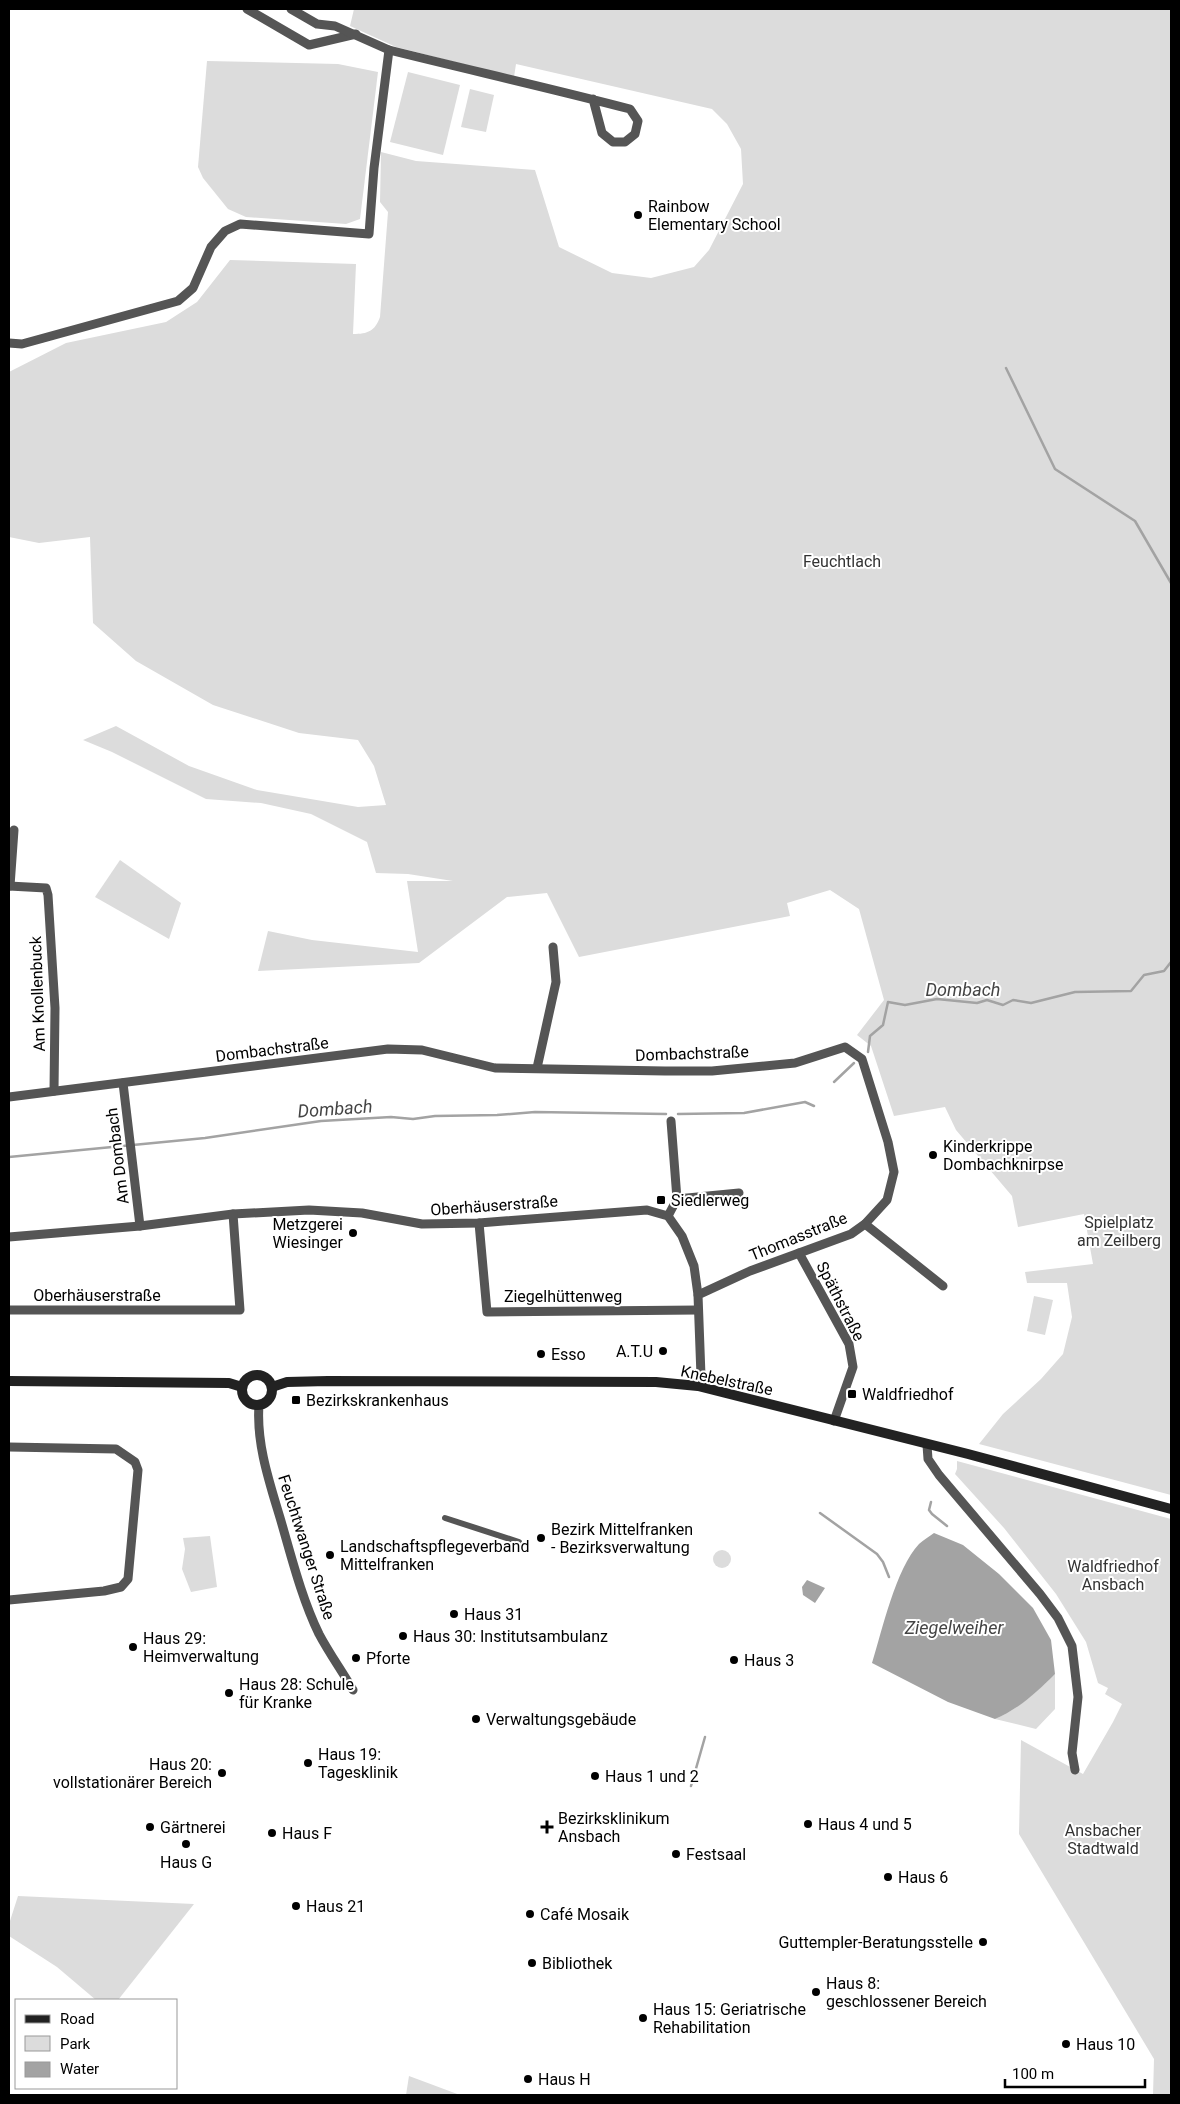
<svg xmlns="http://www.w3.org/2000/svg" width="1180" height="2104" viewBox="0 0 1180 2104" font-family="Roboto,sans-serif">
<rect width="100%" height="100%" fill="#fff"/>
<g fill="#dcdcdc">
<path d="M354,9H1171V1495L979,1444L1003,1414L1041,1379L1063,1354L1072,1317L1067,1283H1027L1025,1272L1093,1264L1084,1214L1018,1227L1012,1196L956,1130L945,1107L894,1116L871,1046L857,1035L884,1000L859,909L830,890L787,903L790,916L579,957L547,893L507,897L419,963L258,971L268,931L312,940L418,952L407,881H453L408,874L376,873L367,842L311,814L261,803L206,799L112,752L83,740L116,726L189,766L257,790L358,807L386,805L374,766L358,740L299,733L213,705L136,661L93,623L90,537L39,543L9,537V372L66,343L166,322L197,302L230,260L356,264L353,334C368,334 375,331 380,317L388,212L380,202L381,152L416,161L535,170L559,247L612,273L651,278L694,267L709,250L743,184L741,149L727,124L712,109L516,64L514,77L396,47L350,26Z"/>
<path d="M207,61L338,64L378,72L360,219L346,224L246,217L228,209L203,178L198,167Z"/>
<path d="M408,72L460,85L443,155L390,142Z"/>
<path d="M470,89L494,95L486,132L461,127Z"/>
<path d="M120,860L181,903L169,939L95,897Z"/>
<path d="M1034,1296L1053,1300L1045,1335L1027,1331Z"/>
<path d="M957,1461L1171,1519V2095H1153L1154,2059L1019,1834L1021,1740L1083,1774L1113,1722L1122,1704L1105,1694L1108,1688L1098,1683L1086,1642L1056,1594L1004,1528L955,1474L957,1469Z"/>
<path d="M210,1536L217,1587L191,1592L182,1569L185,1549L183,1538Z"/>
<circle cx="722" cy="1559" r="9"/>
<path d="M1055,1674V1709L1036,1729L995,1719C1019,1709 1037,1691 1055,1674Z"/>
<path d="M18,1896L194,1904L118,2000H96L57,1967L9,1936V1924Z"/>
<path d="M409,2076L460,2095H406Z"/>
</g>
<g fill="#a3a3a3">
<path d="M934,1533L963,1545L999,1574L1033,1608L1051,1640L1055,1674C1038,1691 1019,1709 995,1719L948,1702L872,1663C882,1631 896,1568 919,1544C923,1540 929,1537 934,1533Z"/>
<path d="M807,1580L825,1588L815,1603L803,1595L802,1587Z"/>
</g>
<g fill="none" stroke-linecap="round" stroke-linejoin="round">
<g stroke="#a3a3a3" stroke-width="2.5">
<path d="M1006,368L1055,469L1135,521L1171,583"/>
<path d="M868,1052L870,1036L883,1025L888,1002L905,1005L937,999L977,1003L987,1000L1003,1005L1013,1000L1031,1003L1075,992L1131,991L1144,975L1164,971L1171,962"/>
<path d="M834,1082L854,1063"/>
<path d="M678,1114L744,1113L805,1102L814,1106"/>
<path d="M9,1157L205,1138L321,1121L391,1117L413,1119L435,1116L497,1115L535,1112L666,1114"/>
<path d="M931,1502L929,1510L932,1514L947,1526"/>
<path d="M820,1513L877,1554L883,1562L889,1577"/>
<path d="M691,1786L705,1737"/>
</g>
<path stroke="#555" stroke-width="6" d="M445,1518L519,1542"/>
<g stroke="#555" stroke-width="9">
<path d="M247,9L309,45L356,34"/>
<path d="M389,50C469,70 550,88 630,109L638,121L635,134L625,142H613L602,133L593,99"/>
<path d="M9,343L22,344L178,301L193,288L211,247L225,231L240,224L369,234L374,168L389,50L335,26L317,24L291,9"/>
<path d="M9,886L46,888L48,895L55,1008L54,1091"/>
<path d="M10,886L14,830"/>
<path d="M537,1068L556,982L553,947"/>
<path d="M123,1083L140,1226"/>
<path d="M9,1097L388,1049L422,1050L495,1068L665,1071H712L795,1063L845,1047L862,1059L888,1142L894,1172L887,1200L865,1224L851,1234L750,1271L698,1295L701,1376L698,1386"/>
<path d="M671,1121L677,1199"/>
<path d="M668,1216L677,1199L739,1193"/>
<path d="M479,1223L487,1312L698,1310"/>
<path d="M865,1224L943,1286"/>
<path d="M9,1237L140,1226L233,1214L309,1210L362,1213L422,1224L479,1223L647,1210L668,1216L682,1236L694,1266L698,1295"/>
<path d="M799,1253L849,1344L853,1367L834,1421"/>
<path d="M9,1310H240L233,1214"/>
<path d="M259,1405C256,1444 270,1484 281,1521C292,1559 302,1599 319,1634C329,1653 342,1671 353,1690"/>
<path d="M927,1445L928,1459L939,1475L1040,1594L1058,1618L1072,1646L1078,1697L1072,1753L1075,1770"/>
<path d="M9,1447L116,1449L135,1462L138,1470L128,1579L121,1587L104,1591L9,1600"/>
</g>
<g stroke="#222" stroke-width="10">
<circle cx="257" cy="1390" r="15"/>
<path d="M9,1381L229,1383L242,1387"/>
<path d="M272,1387L287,1382L328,1381L656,1382L698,1386L968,1454L1171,1509"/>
</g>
</g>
<g fill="#000" stroke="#fff" stroke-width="2">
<circle cx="638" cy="215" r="5"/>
<circle cx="933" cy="1155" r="5"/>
<rect x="656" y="1195" width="10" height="10" rx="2.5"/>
<circle cx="353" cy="1233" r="5"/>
<circle cx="663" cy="1351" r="5"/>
<circle cx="541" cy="1354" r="5"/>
<rect x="847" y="1389" width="10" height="10" rx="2.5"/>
<rect x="291" y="1395" width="10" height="10" rx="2.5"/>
<circle cx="541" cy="1538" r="5"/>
<circle cx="330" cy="1555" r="5"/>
<circle cx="454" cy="1614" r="5"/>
<circle cx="403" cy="1636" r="5"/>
<circle cx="133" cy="1647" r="5"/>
<circle cx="356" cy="1658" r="5"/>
<circle cx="734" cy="1660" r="5"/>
<circle cx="229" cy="1693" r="5"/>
<circle cx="476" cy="1719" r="5"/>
<circle cx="308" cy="1763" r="5"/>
<circle cx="222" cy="1773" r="5"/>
<circle cx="595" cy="1776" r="5"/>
<circle cx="808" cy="1824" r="5"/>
<circle cx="150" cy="1827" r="5"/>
<path d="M544.5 1819.5h5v5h5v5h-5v5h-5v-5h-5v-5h5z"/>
<circle cx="272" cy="1833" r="5"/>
<circle cx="186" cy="1844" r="5"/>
<circle cx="676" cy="1854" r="5"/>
<circle cx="888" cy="1877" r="5"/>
<circle cx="296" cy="1906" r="5"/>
<circle cx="530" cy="1914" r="5"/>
<circle cx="983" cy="1942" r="5"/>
<circle cx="532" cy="1963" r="5"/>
<circle cx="816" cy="1992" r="5"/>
<circle cx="643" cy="2018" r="5"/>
<circle cx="1066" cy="2044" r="5"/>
<circle cx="528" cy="2079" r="5"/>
</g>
<g text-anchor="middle" stroke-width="4" stroke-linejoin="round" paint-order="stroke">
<g font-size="16" fill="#000" stroke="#fff" text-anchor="start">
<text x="648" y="212">Rainbow<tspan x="648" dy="18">Elementary School</tspan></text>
<text x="943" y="1152">Kinderkrippe<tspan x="943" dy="18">Dombachknirpse</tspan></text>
<text x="671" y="1206">Siedlerweg</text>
<text x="343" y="1230" text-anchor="end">Metzgerei<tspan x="343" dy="18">Wiesinger</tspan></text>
<text x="653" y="1357" text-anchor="end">A.T.U</text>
<text x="551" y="1360">Esso</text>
<text x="862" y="1400">Waldfriedhof</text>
<text x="306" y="1406">Bezirkskrankenhaus</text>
<text x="551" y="1535">Bezirk Mittelfranken<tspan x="551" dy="18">- Bezirksverwaltung</tspan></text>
<text x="340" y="1552">Landschaftspflegeverband<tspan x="340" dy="18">Mittelfranken</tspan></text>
<text x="464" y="1620">Haus 31</text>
<text x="413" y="1642">Haus 30: Institutsambulanz</text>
<text x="143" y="1644">Haus 29:<tspan x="143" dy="18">Heimverwaltung</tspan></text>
<text x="366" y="1664">Pforte</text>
<text x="744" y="1666">Haus 3</text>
<text x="239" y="1690">Haus 28: Schule<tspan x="239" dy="18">für Kranke</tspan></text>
<text x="486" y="1725">Verwaltungsgebäude</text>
<text x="318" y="1760">Haus 19:<tspan x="318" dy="18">Tagesklinik</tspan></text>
<text x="212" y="1770" text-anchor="end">Haus 20:<tspan x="212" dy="18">vollstationärer Bereich</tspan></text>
<text x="605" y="1782">Haus 1 und 2</text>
<text x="558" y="1824">Bezirksklinikum<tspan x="558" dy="18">Ansbach</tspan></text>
<text x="818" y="1830">Haus 4 und 5</text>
<text x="160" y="1833">Gärtnerei</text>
<text x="282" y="1839">Haus F</text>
<text x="686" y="1860">Festsaal</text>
<text x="186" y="1868" text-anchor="middle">Haus G</text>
<text x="898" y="1883">Haus 6</text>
<text x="306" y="1912">Haus 21</text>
<text x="540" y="1920">Café Mosaik</text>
<text x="973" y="1948" text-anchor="end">Guttempler-Beratungsstelle</text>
<text x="542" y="1969">Bibliothek</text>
<text x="826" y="1989">Haus 8:<tspan x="826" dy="18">geschlossener Bereich</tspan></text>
<text x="653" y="2015">Haus 15: Geriatrische<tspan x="653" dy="18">Rehabilitation</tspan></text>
<text x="1076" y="2050">Haus 10</text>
<text x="538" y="2085">Haus H</text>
</g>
<g font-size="16" fill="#333" stroke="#fff">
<text x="842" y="567">Feuchtlach</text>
<text x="1119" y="1228">Spielplatz<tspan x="1119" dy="18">am Zeilberg</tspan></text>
<text x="1113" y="1572">Waldfriedhof<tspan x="1113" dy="18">Ansbach</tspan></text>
<text x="1103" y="1836">Ansbacher<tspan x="1103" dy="18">Stadtwald</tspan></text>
</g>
<g font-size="16" fill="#000" stroke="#fff">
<text transform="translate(37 994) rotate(-92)" y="6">Am Knollenbuck</text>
<text transform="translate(272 1049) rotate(-7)" y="6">Dombachstraße</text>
<text transform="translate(692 1053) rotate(-2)" y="6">Dombachstraße</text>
<text transform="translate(117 1156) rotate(-97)" y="6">Am Dombach</text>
<text transform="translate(494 1205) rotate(-4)" y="6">Oberhäuserstraße</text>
<text transform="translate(798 1236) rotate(-22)" y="6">Thomasstraße</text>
<text x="97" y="1301">Oberhäuserstraße</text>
<text x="563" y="1302">Ziegelhüttenweg</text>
<text transform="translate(841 1301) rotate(63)" y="6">Späthstraße</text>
<text transform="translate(727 1380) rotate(12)" y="6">Knebelstraße</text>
<text transform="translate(307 1547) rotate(72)" y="6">Feuchtwanger Straße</text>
</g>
<g font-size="18" font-style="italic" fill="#444" stroke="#fff">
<text x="963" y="996">Dombach</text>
<text transform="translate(335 1109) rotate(-4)" y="6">Dombach</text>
<text x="954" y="1634">Ziegelweiher</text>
</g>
</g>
<rect width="1180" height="2104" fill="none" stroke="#000000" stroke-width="20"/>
<rect x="15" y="1999" width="162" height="90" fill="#ffffff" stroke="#999999"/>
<rect x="25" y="2015" width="25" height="8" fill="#222222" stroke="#999999"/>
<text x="60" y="2024" font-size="15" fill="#000000">Road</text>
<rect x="25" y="2036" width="25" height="15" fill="#dcdcdc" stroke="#999999"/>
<text x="60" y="2049" font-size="15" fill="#000000">Park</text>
<rect x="25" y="2062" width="25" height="15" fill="#a3a3a3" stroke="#999999"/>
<text x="60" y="2074" font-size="15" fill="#000000">Water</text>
<path d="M1005 2079v8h140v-8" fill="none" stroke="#000000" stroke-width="2.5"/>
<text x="1012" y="2079" font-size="15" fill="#000000" stroke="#ffffff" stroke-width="4" paint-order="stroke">100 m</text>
</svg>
